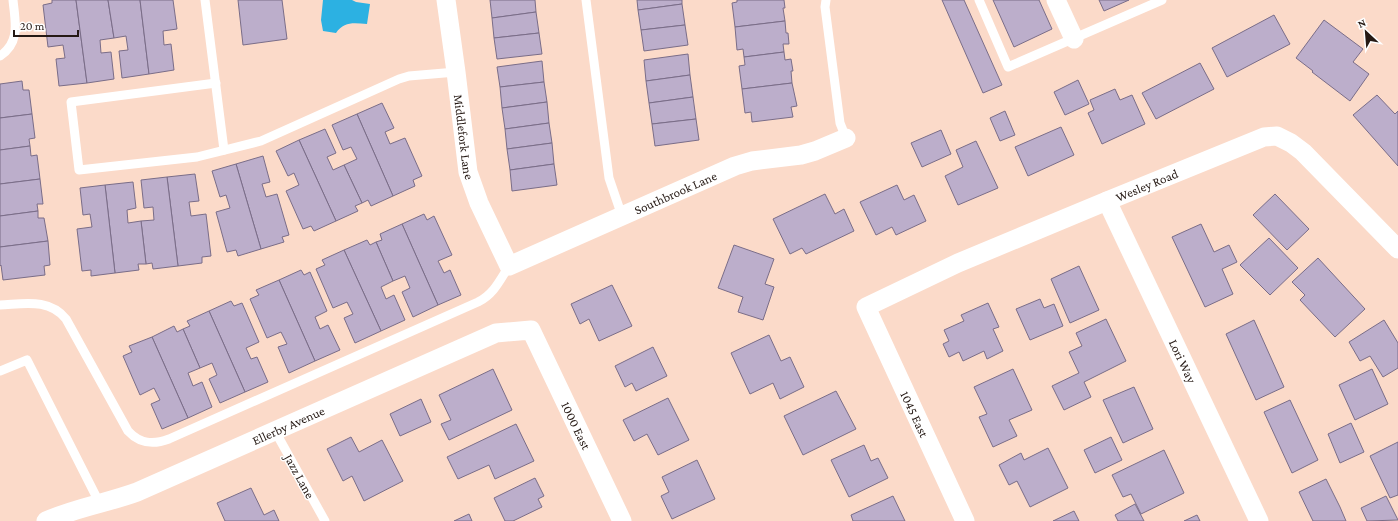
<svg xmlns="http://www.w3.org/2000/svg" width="1398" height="521" viewBox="0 0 1398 521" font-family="'Crimson Pro',serif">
<rect width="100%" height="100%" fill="#fbdac9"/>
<path fill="#2cb1e2" d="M323,0H352L356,2L370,4L367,24C354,23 344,21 336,33L323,31L321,20Z"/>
<g fill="#bcaecb" stroke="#7a6d88">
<path d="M52,0H76L87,83L59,86L56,59L65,58L63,45L48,47L43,5L52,3Z"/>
<path d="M76,0H108L114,38L100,40L101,53L111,52L114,79L87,83Z"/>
<path d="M108,0H140L149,74L122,78L119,51L128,50L126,36L114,38Z"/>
<path d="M140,0H173L177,29L163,31L164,45L171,44L174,70L149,74Z"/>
<path d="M238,0H282L287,39L243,45Z"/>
<path d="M490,0H535L536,12L492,18Z"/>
<path d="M637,0H682V4L638,10Z"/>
<path d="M737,0H784L785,8H783L785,21L735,27L732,3L737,2Z"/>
<path d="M942,0H964L1002,85L983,93Z"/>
<path d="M993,0H1039L1052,29L1014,47Z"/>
<path d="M1099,0H1129L1104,11Z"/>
<path d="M682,4L685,25L641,30L638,10Z"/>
<path d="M536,12L539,33L494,38L492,18Z"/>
<path d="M1274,15L1290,44L1227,77L1212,48Z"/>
<path d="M1324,20L1363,49L1353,62L1369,74L1350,101L1312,72L1313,71L1296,58Z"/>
<path d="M785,21L786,33H788L789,44H783L784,52L744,57L743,49L737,50L735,27Z"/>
<path d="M685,25L688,45L644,51L641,30Z"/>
<path d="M539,33L542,54L497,59L494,38Z"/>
<path d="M784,52L785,60L791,59L793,71H791L792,83L742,89L739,66L745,65L744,57Z"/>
<path d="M688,54L690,75L646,81L644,60Z"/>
<path d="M542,61L544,82L500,87L497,67Z"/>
<path d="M1200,63L1214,89L1156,119L1142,93Z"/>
<path d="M690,75L693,97L649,103L646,81Z"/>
<path d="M1078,80L1089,104L1065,115L1054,92Z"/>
<path d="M22,81L23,90H29L32,114L0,118V84Z"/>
<path d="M544,82L547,102L502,108L500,87Z"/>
<path d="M792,83L797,106L791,107L793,117L752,122L751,112L745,113L742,89Z"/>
<path d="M1115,89L1120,100L1132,95L1145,124L1102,144L1088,113L1094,110L1090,100Z"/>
<path d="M1377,95L1395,114L1398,111V166L1353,115Z"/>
<path d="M693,97L696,119L652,124L649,103Z"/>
<path d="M547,102L549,123L505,129L502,108Z"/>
<path d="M382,103L394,128L385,132L390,144L405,138L422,176L413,180L415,186L393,196L357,114Z"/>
<path d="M1005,111L1015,135L1000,141L990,118Z"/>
<path d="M32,114L35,138L29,139L30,146L0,150V118Z"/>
<path d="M357,114L393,196L371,206L368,200L362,203L344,165L357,159L351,147L343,150L332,125Z"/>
<path d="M696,119L699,140L655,146L652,124Z"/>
<path d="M549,123L552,143L507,149L505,129Z"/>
<path d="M1061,127L1074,155L1028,176L1015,147Z"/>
<path d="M325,129L336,153L327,157L333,170L344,165L362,203L355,206L358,211L336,221L299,140Z"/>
<path d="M941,130L951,154L922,167L911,143Z"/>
<path d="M299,140L336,221L314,231L311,226L303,229L286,191L299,185L294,173L288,176L276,151Z"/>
<path d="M976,141L998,188L958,205L945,176L963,167L956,150Z"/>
<path d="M552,143L554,164L510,170L507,149Z"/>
<path d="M30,146L31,156L37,155L40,179L0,184V150Z"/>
<path d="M263,156L270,182L262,184L266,197L277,194L289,235L282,237L284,242L261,249L236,164Z"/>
<path d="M236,164L261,249L238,256L236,250L227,252L216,212L230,208L226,195L220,197L212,171Z"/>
<path d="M554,164L557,185L512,191L510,170Z"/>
<path d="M195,174L199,201L189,202L191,216L206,214L211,256L202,257V263L178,266L167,177Z"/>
<path d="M167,177L178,266L153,269L152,263L146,264L141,221L154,220L153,207L144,208L141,180Z"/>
<path d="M40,179L43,204H37L38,211L0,216V184Z"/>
<path d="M133,182L136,208L127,210L128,223L141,221L146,264H138L139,270L115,273L105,185Z"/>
<path d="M105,185L115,273L91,276V270L82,271L77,229L92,227L90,214L83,215L80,188Z"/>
<path d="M897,185L904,200L914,195L926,221L896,235L892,227L876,235L860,202Z"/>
<path d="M825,194L835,214L844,209L854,231L806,254L802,248L790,254L773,219Z"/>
<path d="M1275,194L1309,229L1287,250L1253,215Z"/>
<path d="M38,211V218H44L48,241L0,247V216Z"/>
<path d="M424,214L427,220L434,216L452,255L438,261L444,273L450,270L461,295L438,305L402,224Z"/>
<path d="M402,224L438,305L413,317L402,292L410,288L405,276L393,281L376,242L382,240L380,234Z"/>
<path d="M1201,224L1214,252L1229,245L1237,262L1222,269L1233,294L1205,307L1172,237Z"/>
<path d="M1269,238L1298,268L1270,295L1240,265Z"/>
<path d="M367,240L370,245L376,242L393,281L381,287L386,299L394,295L405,320L381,331L344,250Z"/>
<path d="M48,241L50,265L44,266L45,275L3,280L1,265L0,266V247Z"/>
<path d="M734,245L774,259L765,284L774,287L763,320L738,312L743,297L718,288Z"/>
<path d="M344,250L381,331L355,343L344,318L353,314L347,302L333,308L316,269L325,265L322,260Z"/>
<path d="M1318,258L1365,309L1335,337L1300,300L1305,295L1292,282Z"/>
<path d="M1079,266L1099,310L1070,323L1051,279Z"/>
<path d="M301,270L304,275L310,272L327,311L315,317L320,329L328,325L340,350L315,361L279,280Z"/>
<path d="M279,280L315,361L289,373L278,347L287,344L281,332L267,338L250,299L259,295L256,290Z"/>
<path d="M612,285L632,326L599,341L589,319L580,324L571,304Z"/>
<path d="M1040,299L1044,308L1054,304L1063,326L1030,340L1016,309Z"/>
<path d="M231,301L234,306L242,303L259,342L246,348L251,359L257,357L268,382L245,392L209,311Z"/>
<path d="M988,303L999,327L993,329L1003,351L987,359L984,351L963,361L959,352L949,357L943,344L949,341L944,330L964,321L961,315Z"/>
<path d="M209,311L245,392L220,403L209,379L217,375L212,363L200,368L183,329L190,326L187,321Z"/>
<path d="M1106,319L1126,361L1084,382L1091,397L1064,410L1052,386L1079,373L1069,352L1082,346L1076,333Z"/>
<path d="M1254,320L1284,387L1256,400L1226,334Z"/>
<path d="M1384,320L1398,343V368L1383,377L1370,356L1360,361L1349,342Z"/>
<path d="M174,326L177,332L183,329L200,368L188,373L193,386L202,382L212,407L188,418L152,337Z"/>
<path d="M769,335L781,361L790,357L804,387L780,399L773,383L750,394L731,353Z"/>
<path d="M152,337L188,418L162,429L151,404L160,400L154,388L140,395L123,356L132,352L129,346Z"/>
<path d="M653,347L667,376L636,391L632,383L625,387L615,366Z"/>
<path d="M493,369L512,410L449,440L441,424L451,420L439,395Z"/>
<path d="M1013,369L1032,410L1009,420L1017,436L993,447L979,417L987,414L974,387Z"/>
<path d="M1372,369L1388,404L1355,420L1339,385Z"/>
<path d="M1134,387L1153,429L1123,443L1103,400Z"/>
<path d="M836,391L856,429L803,455L784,416Z"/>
<path d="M668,398L689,440L658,455L647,434L634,441L623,420Z"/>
<path d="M421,399L431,422L400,436L390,414Z"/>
<path d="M1290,400L1318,460L1292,473L1264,412Z"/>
<path d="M1351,423L1364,452L1340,463L1328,434Z"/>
<path d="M516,424L534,461L495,479L489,465L458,479L447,457Z"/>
<path d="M351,437L359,452L382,440L403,481L364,501L352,476L343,481L327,449Z"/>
<path d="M1111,437L1122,460L1095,473L1084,450Z"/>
<path d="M1398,442V495L1390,498L1370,456Z"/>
<path d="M864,445L871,461L878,458L888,478L849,497L831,460Z"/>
<path d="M1048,448L1068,488L1030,507L1017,481L1009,485L999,465L1021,453L1024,460Z"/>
<path d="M1164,450L1184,493L1141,514L1131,494L1123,497L1112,475Z"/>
<path d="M697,460L715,499L672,519L661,496L669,492L662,477Z"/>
<path d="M535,478L544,496L538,499L542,507L513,521H505L494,498Z"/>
<path d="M1326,479L1340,507L1346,521H1313L1299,492Z"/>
<path d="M251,488L264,515L274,510L279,521H225L217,503Z"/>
<path d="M893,496L905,521H853L851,515Z"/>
<path d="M1386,496L1398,520L1367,521L1361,508Z"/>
<path d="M1135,504L1144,521H1118L1115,515Z"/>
<path d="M1074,511L1079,521H1053Z"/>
<path d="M469,514L472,521H454Z"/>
<path d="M1197,515L1200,521H1184Z"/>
</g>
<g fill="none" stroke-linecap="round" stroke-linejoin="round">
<g stroke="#fff" stroke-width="9">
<path d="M205,0L224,150"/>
<path d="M586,0L609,178L622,216"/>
<path d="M826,0L825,7L840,123L846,138"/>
<path d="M979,0L1008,67L1162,0"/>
<path d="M0,56C21,42 15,21 13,0"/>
<path d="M216,83L71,102L79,170L197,157L261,141L399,79L409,76L456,72"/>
<path d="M0,305C24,304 49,298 66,319L128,431C140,444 153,445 169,439L478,302C494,294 500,280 509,266"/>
<path d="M0,371L27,360L100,504"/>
<path d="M275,431L325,521"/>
</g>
<g stroke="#fff" stroke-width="19">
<path id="s1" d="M446,0L456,72L468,172L479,203L509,266L735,166L752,161L801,155L815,151L846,138"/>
<path d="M1056,0L1074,39"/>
<path id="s2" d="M1107,201L1259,521"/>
<path id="s3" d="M46,521C75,508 107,503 137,492L496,333L531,330L622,521"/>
<path id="s4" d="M965,521L866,307L958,263L1107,201L1264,137L1277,136L1291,143L1303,152L1398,249"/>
</g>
</g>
<g text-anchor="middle" stroke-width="3" stroke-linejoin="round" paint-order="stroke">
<g font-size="13" fill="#251914" stroke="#fff">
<text dy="5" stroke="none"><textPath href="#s1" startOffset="138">Middlefork Lane</textPath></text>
<text dy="5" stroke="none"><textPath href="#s4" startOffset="542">Wesley Road</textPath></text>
<text dy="5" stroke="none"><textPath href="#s1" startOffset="458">Southbrook Lane</textPath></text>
<text dy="5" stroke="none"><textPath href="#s2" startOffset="177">Lori Way</textPath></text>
<text transform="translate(915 414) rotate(65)" y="5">1045 East</text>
<text dy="5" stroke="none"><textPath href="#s3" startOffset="261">Ellerby Avenue</textPath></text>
<text dy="5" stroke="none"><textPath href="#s3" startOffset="629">1000 East</textPath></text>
<text transform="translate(300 476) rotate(61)" y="5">Jazz Lane</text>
</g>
</g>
<g transform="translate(1366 32) rotate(334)" stroke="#ffffff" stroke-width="3" paint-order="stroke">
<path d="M0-3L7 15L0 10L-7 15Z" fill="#251914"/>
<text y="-6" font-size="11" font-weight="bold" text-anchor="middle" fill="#251914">N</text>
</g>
<path d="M14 30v6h64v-6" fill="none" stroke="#251914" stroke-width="2"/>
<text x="20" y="30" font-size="12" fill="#251914" stroke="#ffffff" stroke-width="3" paint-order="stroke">20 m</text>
</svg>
